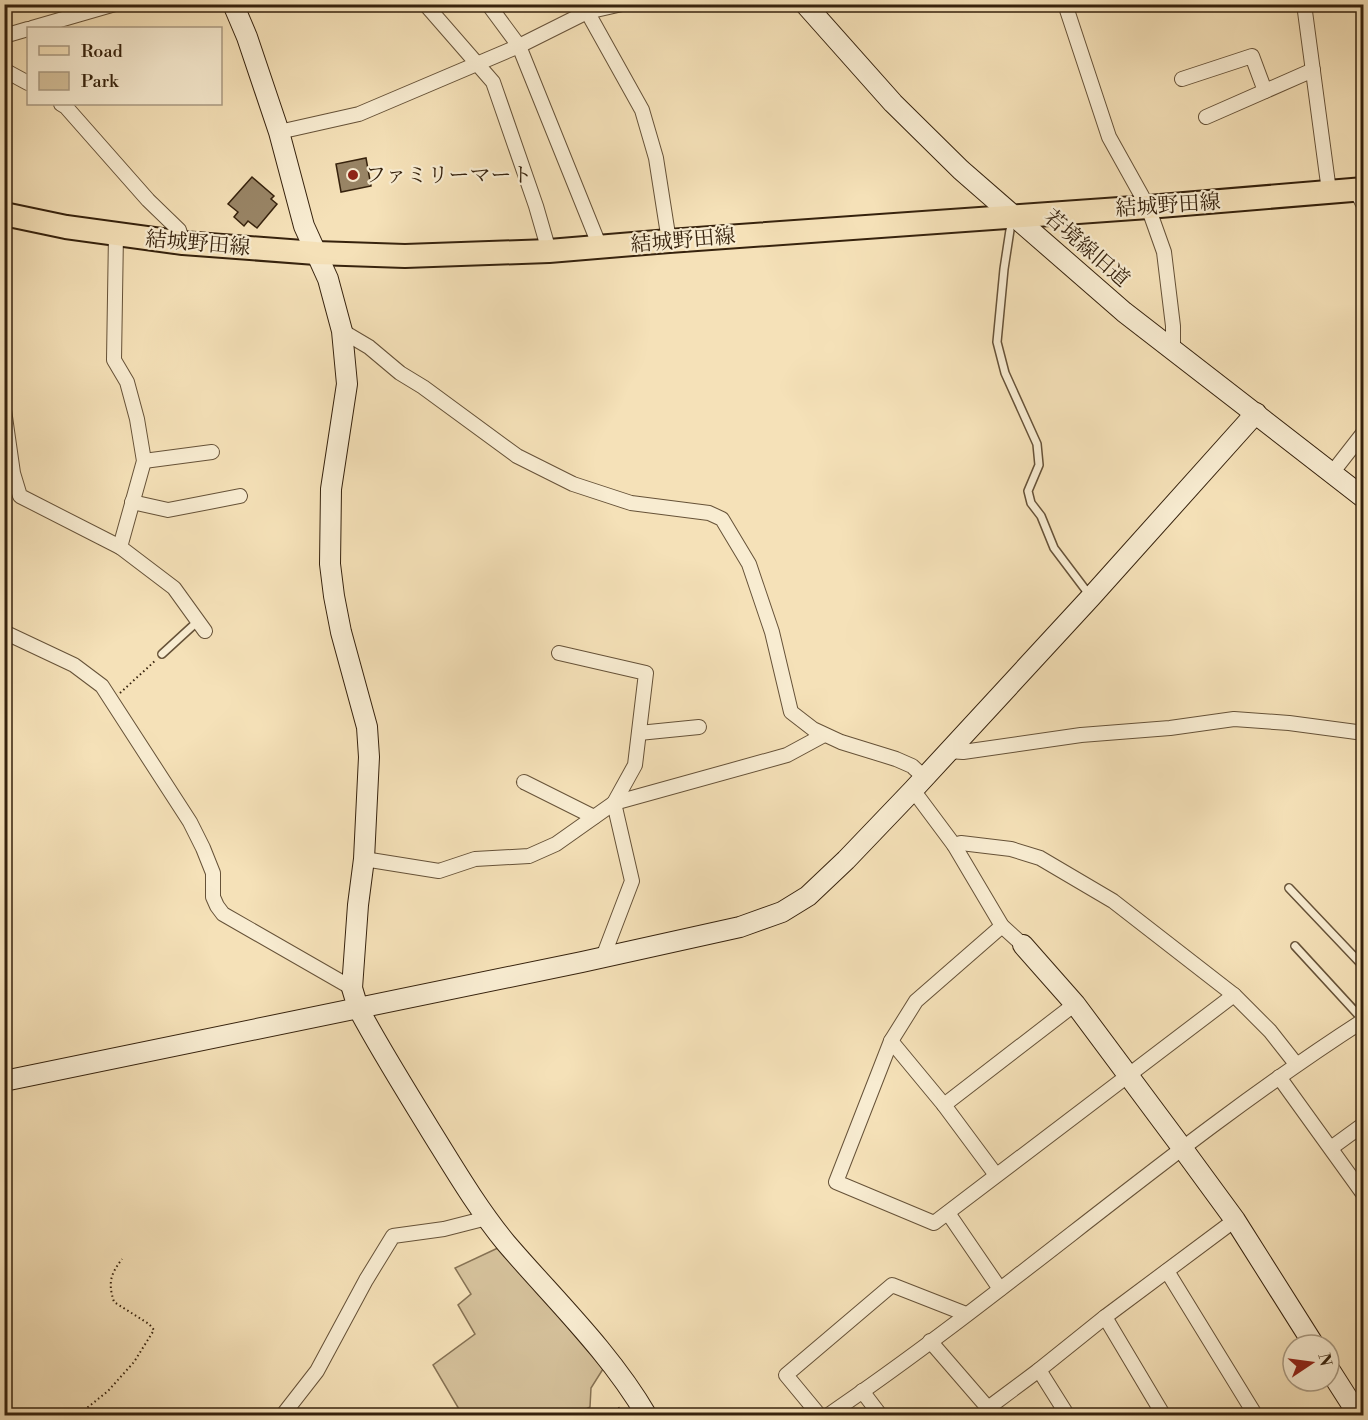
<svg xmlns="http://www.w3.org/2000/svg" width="1368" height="1420" viewBox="0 0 1368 1420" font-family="'Libre Bodoni','Noto Serif JP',serif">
<rect width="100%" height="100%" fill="#f5e1b8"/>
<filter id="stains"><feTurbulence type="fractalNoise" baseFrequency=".00333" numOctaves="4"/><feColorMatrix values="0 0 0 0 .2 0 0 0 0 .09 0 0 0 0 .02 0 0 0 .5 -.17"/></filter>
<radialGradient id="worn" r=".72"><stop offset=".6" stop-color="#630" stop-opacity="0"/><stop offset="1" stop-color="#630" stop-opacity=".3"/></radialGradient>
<path fill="#d5c19b" stroke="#867254" stroke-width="1.5" d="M500,1247L603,1369L591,1388L590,1407L574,1415L463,1416L433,1365L475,1334L458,1305L471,1294L455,1268Z"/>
<g fill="#998566" stroke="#36220d" stroke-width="1.5">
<path d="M366,158L371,186L341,192L336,164Z"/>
<path d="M252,177L274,196L271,199L277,204L257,228L248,221L244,226L234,217L238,212L228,204Z"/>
</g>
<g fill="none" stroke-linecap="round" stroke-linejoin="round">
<g stroke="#665238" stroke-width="10">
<g id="lane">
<path d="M1010,230L1004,269L997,342L1005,373L1037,444L1039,465L1028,491L1031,503L1041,516L1054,548L1091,597"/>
<path d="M162,654L198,621"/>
<path d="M1289,888L1364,967"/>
<path d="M1295,946L1363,1020"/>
</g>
</g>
<g stroke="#665238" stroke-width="16">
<g id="street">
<path d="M425,4L493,82L536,206L549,251"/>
<path d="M488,4L519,46L600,247"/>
<path d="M1065,4L1109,137L1148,207L1164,252L1173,326V349"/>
<path d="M1304,4L1329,191"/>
<path d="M584,6L642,110L656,158L669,241"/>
<path d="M32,28L115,4"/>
<path d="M4,36L28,29"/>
<path d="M4,70L28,83"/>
<path d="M1182,79L1252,56L1265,91"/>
<path d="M61,104L66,107L148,200L179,230L183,243"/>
<path d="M1206,117L1313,70"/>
<path d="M279,132L359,114L519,46L587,12L622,4"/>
<path d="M1356,190L1364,206"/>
<path d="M116,234L114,360L127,382L137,419L144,461L120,547L174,588L205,631"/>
<path d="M342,331L369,347L400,373L423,387L517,456L573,484L631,503L709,513L722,519L749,564L772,632L791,712L813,729L841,742L896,759L912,766L924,777"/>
<path d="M4,410L13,473L20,496L120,547"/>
<path d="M144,461L212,452"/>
<path d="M1332,473L1364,432"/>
<path d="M132,502L168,510L240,496"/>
<path d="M4,632L74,665L102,686L190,822L203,848L213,873V897L217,906L223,914L352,988"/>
<path d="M559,653L646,673L635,765L614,803L632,881L603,957"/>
<path d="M639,733L699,727"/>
<path d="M948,751L963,752L1081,735L1170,728L1234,719L1289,723L1364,733"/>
<path d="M524,782L594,817"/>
<path d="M913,790L954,845L1002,926L1023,945"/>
<path d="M954,845L961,843L1011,849L1040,858L1113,901L1234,995L1270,1031L1296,1064"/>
<path d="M364,859L439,871L475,859L529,856L556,844L614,803L787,755L824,735"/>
<path d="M1002,926L916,1001L891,1041L836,1182L934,1223L1234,995"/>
<path d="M891,1041L944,1105L996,1175"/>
<path d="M1279,1077L1364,1195"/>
<path d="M944,1105L1075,1004"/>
<path d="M1331,1148L1364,1124"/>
<path d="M948,1213L1000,1289"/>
<path d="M1167,1271L1256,1416"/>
<path d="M1105,1317L1164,1416"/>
<path d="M930,1341L988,1408L1039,1370L1105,1317L1235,1220"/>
<path d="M1039,1370L1068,1416"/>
<path d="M862,1391L881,1416"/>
<path d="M282,1416L317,1371L366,1280L393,1236L444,1229L487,1218"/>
<path d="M820,1416L786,1375L892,1285L966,1314"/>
<path d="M827,1416C1011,1291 1177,1140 1364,1020"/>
</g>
</g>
<g stroke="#36220d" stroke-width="22">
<g id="secondary">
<path d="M233,4L247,37L279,132L304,226L328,279L342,331L347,384L331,489L330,564L334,596L341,632L367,727L369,757L364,859L358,905L352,988L358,1008C381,1051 407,1092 432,1133C455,1170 478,1209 506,1243C554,1299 609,1351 647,1416"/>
<path d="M805,4L893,103L961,170L1124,312L1364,498"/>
<path d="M1023,945L1075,1004L1183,1149L1235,1220L1314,1345"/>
<path d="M4,1081L582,962L740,927L782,912L808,896L846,860L913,790L1091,597L1256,413"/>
<path d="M1329,1369L1359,1416"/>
</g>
</g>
<g stroke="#36220d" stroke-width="26">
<path id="primary" d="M4,214L66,227L183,243L316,253L405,256L549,251L669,241L1148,207L1364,189"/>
</g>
<g stroke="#36220d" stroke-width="2" stroke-dasharray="1.5 3" stroke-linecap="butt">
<path d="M120,693L156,660"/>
<path d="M77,1416L108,1391L134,1362L154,1330L149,1324L114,1302C108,1283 110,1275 122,1259"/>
<path d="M602,1416L621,1407"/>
</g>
<use href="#lane" stroke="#f8ecd1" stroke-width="7"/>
<use href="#street" stroke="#f8ecd1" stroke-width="14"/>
<use href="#secondary" stroke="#f8ecd1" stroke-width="20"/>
<use href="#primary" stroke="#f5e1b8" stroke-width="22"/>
</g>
<circle fill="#8f2418" stroke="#f8ecd1" stroke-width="2" cx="353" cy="175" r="6"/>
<g text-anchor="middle" stroke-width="4.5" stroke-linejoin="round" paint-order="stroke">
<g font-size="21" fill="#36220d" stroke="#f8ecd1" text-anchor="start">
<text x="365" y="182">ファミリーマート</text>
</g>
<g font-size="21" fill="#36220d" stroke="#f8ecd1">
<text transform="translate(1168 205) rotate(-4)" y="7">結城野田線</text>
<text transform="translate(683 240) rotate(-5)" y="7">結城野田線</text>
<text transform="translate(198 243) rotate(5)" y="7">結城野田線</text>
<text transform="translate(1087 248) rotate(41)" y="7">若境線旧道</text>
</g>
</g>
<rect width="1368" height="1420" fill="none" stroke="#f5e1b8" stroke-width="24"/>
<rect x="6" y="6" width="1356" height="1408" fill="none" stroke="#36220d" stroke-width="3"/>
<rect x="12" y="12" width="1344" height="1396" fill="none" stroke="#36220d" stroke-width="1.5"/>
<rect x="27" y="27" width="195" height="78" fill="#f8ecd1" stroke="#aa9b83" stroke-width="1.5"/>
<rect x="39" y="46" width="30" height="9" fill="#f5e1b8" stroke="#aa9b83" stroke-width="1.5"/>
<text x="81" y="57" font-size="18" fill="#36220d">Road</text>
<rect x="39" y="72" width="30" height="18" fill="#d5c19b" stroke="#aa9b83" stroke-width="1.5"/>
<text x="81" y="87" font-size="18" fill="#36220d">Park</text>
<g transform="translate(1311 1363) rotate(77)"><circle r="28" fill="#f8ecd1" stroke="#aa9b83" stroke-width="1.5"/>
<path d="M0-4.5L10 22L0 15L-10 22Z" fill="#8f2418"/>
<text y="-9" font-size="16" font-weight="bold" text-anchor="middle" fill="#36220d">N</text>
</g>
<rect width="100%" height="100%" filter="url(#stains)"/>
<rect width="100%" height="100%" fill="url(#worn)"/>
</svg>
